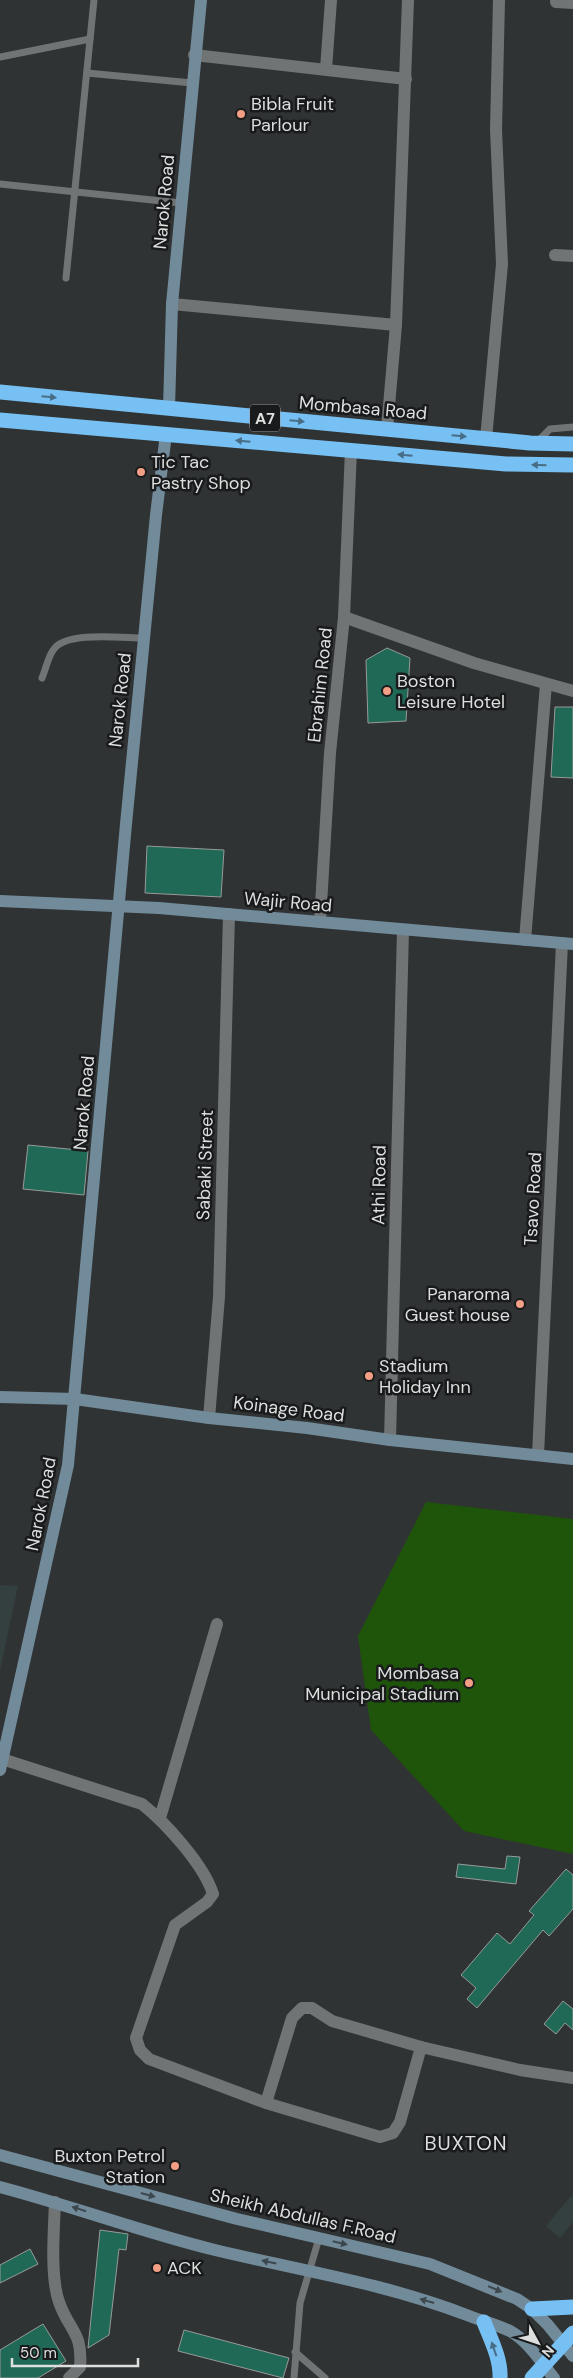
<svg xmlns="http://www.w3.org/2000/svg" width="573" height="2378" viewBox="0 0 573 2378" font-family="'DM Sans',sans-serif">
<rect width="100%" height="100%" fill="#303333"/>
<g fill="#343f40">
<path d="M0,1585L18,1586L0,1671Z"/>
<path d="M571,2196L573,2197V2222L560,2238L546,2226Z"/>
</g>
<path fill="#1f540b" d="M426,1502L573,1519V1854L464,1831L371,1730L358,1636Z"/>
<g fill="#206957" stroke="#979a99">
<path d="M387,648L410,658L406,721L368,723L366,660Z"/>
<path d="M555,707H573V778L551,777Z"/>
<path d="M147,846L224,850L221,897L145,893Z"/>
<path d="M28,1145L88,1151L84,1195L23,1189Z"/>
<path d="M507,1856L520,1857L516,1884L456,1877L458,1864L505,1869Z"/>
<path d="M566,1869L573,1875V1909L549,1936L543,1930L477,2008L467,1999L476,1988L461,1975L497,1933L510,1944L534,1915L529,1911Z"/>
<path d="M563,2001L573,2009V2030L565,2023L556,2034L544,2024Z"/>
<path d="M100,2230L128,2234L126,2250L119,2249L109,2335L88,2348Z"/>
<path d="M30,2249L38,2264L0,2283V2265Z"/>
<path d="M43,2324L66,2361L38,2378H0V2350Z"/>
<path d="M184,2330L289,2358L283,2378L178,2351Z"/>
</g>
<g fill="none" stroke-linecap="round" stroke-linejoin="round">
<g stroke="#717475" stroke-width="7">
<path d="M0,57L90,39"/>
<path d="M87,73L192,83"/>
<path d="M0,184L181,203"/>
<path d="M66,278L94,0"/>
<path d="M538,441L550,429L573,427"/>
<path d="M42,678C46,669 48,656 54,649C67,631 122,638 144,638"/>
<path d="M295,2352L325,2378"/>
<path d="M294,2378L300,2303L319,2238"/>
</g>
<g stroke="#717475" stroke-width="12">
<path d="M556,2L573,3"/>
<path d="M194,55L406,79"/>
<path d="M326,69L331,0"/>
<path d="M555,255L573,256"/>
<path d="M172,304L396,325"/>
<path d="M387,429L396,325L408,0"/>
<path d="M486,439L502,264L496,130L499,0"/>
<path d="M344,617L474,663L573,691"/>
<path d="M320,922L330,753L344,617L351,450"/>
<path d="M525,940L546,684"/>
<path d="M209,1418L219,1297L229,914"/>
<path d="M390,1440L403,930"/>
<path d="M538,1455L562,943"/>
<path d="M2,1759L142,1804C166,1823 204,1865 213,1894L207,1902L175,1925L136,2038L140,2050L149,2059L266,2103L380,2137L393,2133L400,2122L421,2047L520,2070L573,2078"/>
<path d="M160,1818L217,1624"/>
<path d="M266,2103L292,2018L302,2008H312L332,2021L421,2047"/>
<path d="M55,2202C54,2230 50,2276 59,2302C69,2331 83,2332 80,2367L69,2378"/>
</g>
<g stroke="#728b9b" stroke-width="12">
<path d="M169,408L172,304L201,0"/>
<path d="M0,901L159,908L573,944"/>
<path d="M0,1397L75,1399L209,1418L307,1428L390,1440L573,1459"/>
<path d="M0,1770L68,1465L126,824L156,515L166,434"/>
<path d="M0,2155L237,2219L430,2264L517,2299L532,2309L548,2325L573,2356"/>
<path d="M0,2187C72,2206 142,2232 215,2250C298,2270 383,2283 464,2314C479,2320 495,2324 510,2331C528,2341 541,2362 554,2378"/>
</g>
<g stroke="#76c0f3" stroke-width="15">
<path d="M0,392L530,443L573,444"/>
<path d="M0,420L506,464L573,465"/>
<path d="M532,2309L573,2307"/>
<path d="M484,2322C491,2340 501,2359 500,2378"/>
<path d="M532,2378L573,2333"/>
</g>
</g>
<defs><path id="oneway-solid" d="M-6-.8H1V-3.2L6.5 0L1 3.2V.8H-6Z" transform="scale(1.25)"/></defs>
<g fill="#486d87">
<use href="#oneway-solid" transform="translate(49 397) rotate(5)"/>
<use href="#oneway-solid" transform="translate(297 421) rotate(5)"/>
<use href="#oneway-solid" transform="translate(459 436) rotate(5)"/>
<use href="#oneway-solid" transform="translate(243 441) rotate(-175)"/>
<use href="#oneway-solid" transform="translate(405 455) rotate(-175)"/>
<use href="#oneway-solid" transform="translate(539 465) rotate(-179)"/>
<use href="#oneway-solid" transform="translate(494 2349) rotate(-109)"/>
</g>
<g fill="#3d474e">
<use href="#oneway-solid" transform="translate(148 2195) rotate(15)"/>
<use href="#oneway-solid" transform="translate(79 2209) rotate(-162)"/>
<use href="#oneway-solid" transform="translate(340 2243) rotate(13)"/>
<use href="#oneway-solid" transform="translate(269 2262) rotate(-168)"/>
<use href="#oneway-solid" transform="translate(495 2289) rotate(23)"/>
<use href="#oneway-solid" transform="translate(427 2301) rotate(-164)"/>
</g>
<g fill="#f39f85" stroke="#191a1b" stroke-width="2">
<circle cx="241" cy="114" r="5"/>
<circle cx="141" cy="472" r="5"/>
<circle cx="387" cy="691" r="5"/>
<circle cx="520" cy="1304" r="5"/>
<circle cx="369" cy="1376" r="5"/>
<circle cx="469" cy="1683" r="5"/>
<circle cx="175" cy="2166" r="5"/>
<circle cx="157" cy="2268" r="5"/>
</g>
<g text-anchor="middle" stroke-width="5" stroke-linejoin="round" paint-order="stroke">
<rect fill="#191a1b" stroke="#a2a4a4" stroke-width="1" x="250" y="404.5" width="30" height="27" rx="4"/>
<g font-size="16" font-weight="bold" fill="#dddfdf">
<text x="265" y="424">A7</text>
</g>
<g font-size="18" fill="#dddfdf" stroke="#191a1b" text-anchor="start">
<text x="251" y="110">Bibla Fruit<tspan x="251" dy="21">Parlour</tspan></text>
<text x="151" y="468">Tic Tac<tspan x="151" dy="21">Pastry Shop</tspan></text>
<text x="397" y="687">Boston<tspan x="397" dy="21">Leisure Hotel</tspan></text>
<text x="510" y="1300" text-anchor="end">Panaroma<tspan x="510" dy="21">Guest house</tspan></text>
<text x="379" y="1372">Stadium<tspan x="379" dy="21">Holiday Inn</tspan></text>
<text x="459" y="1679" text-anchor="end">Mombasa<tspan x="459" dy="21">Municipal Stadium</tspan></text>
<text x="165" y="2162" text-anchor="end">Buxton Petrol<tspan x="165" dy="21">Station</tspan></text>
<text x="167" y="2274">ACK</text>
</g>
<g font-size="18" fill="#dddfdf" stroke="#191a1b">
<text transform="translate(164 202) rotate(-85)" y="6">Narok Road</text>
<text transform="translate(363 408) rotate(5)" y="6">Mombasa Road</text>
<text transform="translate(320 685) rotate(-84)" y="6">Ebrahim Road</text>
<text transform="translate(120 700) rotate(-84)" y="6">Narok Road</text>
<text transform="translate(288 902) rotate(5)" y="6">Wajir Road</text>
<text transform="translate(84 1103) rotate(-85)" y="6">Narok Road</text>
<text transform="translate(205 1165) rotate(-88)" y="6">Sabaki Street</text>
<text transform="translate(379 1185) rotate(-89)" y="6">Athi Road</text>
<text transform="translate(533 1199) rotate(-87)" y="6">Tsavo Road</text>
<text transform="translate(289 1409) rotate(7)" y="6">Koinage Road</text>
<text transform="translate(41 1504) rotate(-79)" y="6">Narok Road</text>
<text transform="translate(303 2216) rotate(13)" y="6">Sheikh Abdullas F.Road</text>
</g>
<g font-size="20" letter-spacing="1" fill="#dddfdf" stroke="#191a1b">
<text x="466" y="2150">BUXTON</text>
</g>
</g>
<g transform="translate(538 2343) rotate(130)" stroke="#191a1b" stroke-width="4" paint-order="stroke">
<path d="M0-4L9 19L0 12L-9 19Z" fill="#dddfdf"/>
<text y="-8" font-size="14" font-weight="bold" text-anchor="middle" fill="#dddfdf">N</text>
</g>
<path d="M12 2358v8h126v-8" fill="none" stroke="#dddfdf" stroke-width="2.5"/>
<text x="20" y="2358" font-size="15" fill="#dddfdf" stroke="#191a1b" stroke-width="4" paint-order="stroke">50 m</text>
</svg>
